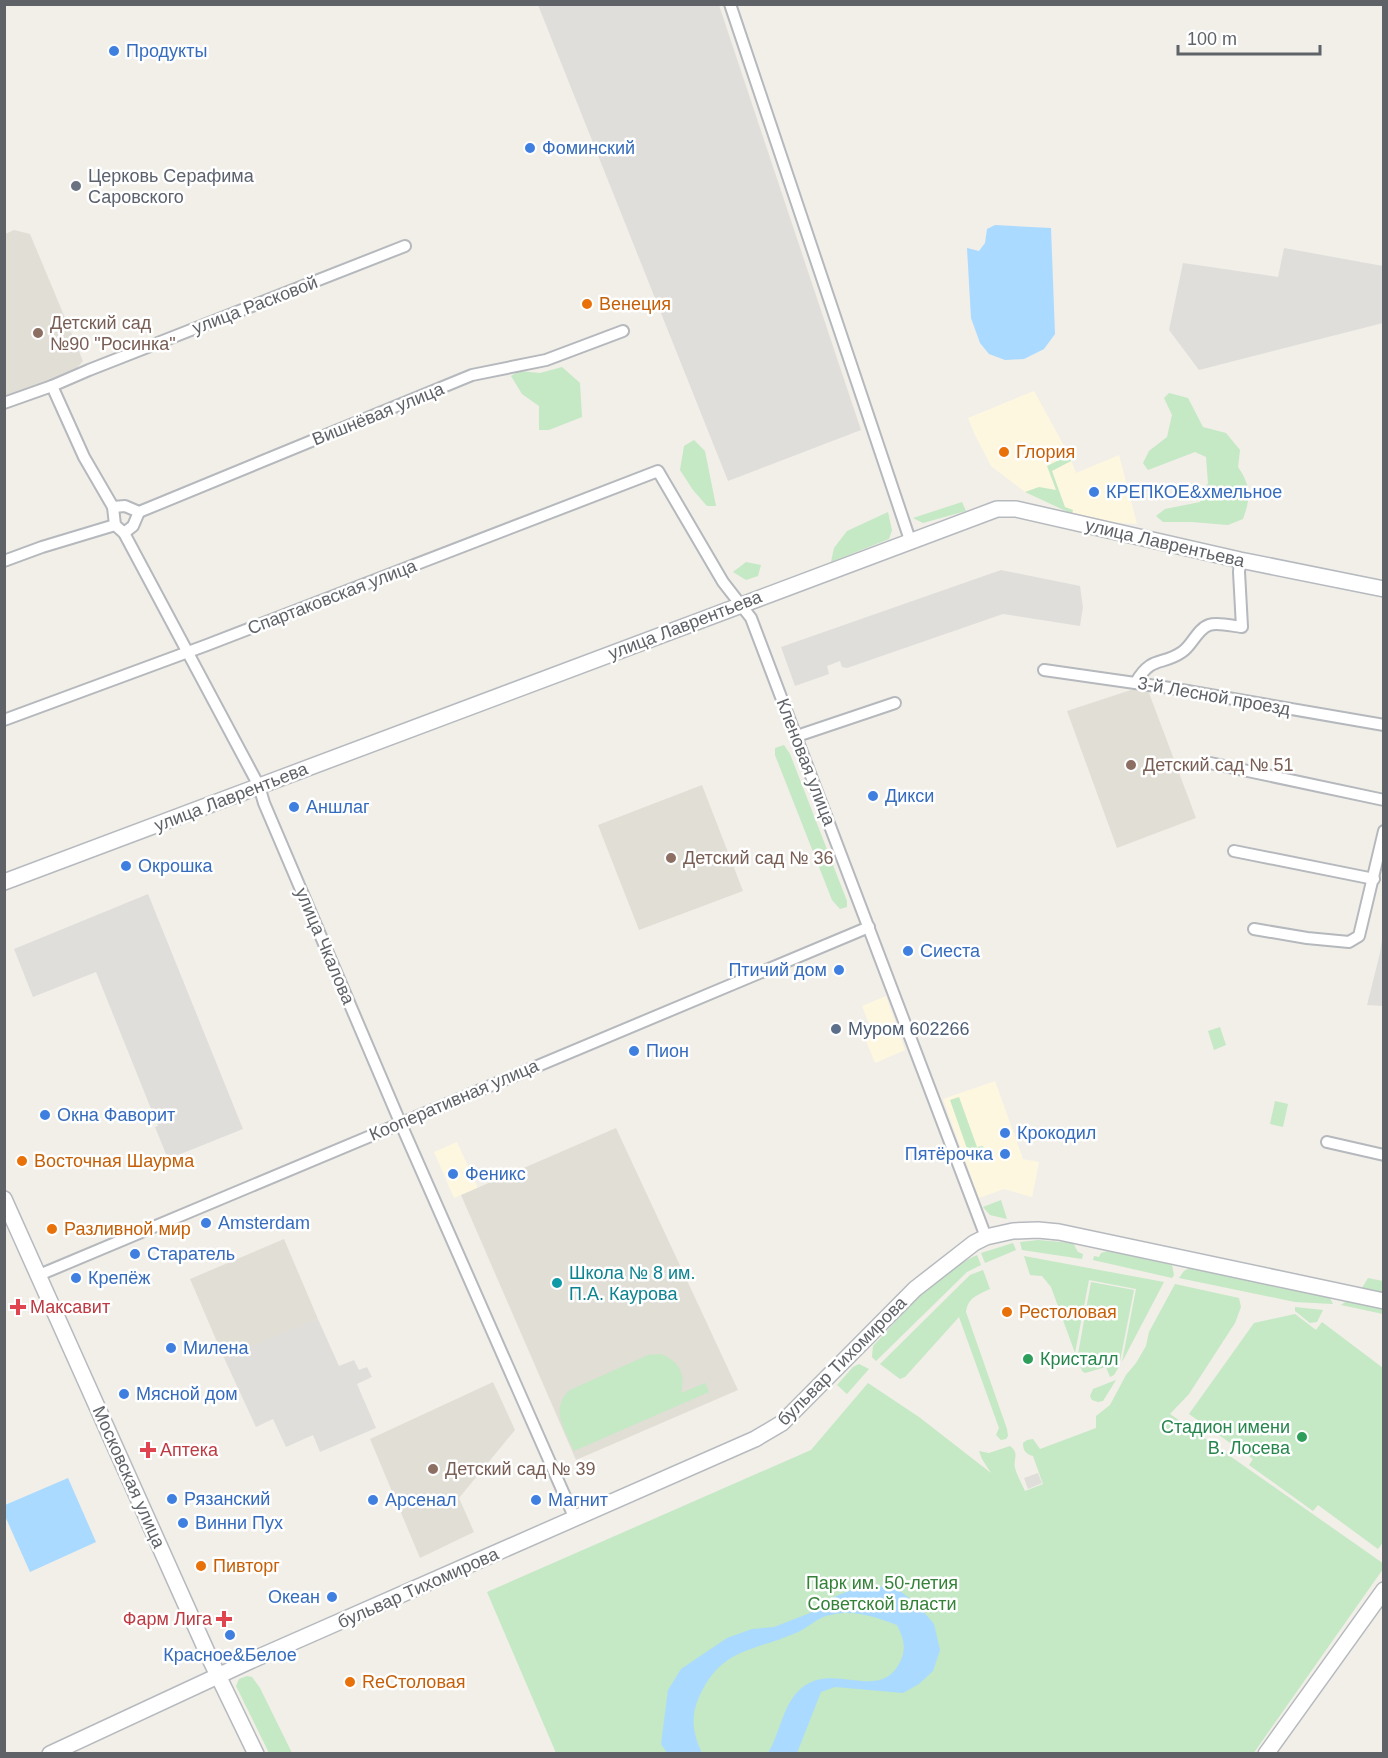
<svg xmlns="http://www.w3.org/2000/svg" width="1388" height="1758" viewBox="0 0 1388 1758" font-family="Arial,sans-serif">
<rect width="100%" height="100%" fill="#f1efe8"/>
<g fill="#fef7e0">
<path d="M1034,391L1069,455L1076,473L1119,455L1137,524L1096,521L1072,514L1025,492L991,466L975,435L968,418Z"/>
<path d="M886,996L905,1050L875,1063L865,1038L873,1034L862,1006Z"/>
<path d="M995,1081L1023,1159L1039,1162L1032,1197L1004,1189L979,1198L943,1099Z"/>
<path d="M457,1142L478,1188L454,1198L434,1152Z"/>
</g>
<g fill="#e0deda">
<path d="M538,5H719L861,430L728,481Z"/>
<path d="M1284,248L1383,266V323L1199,370L1169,330L1183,263L1278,277Z"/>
<path d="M1001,570L1080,586L1083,607L1080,626L1003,614L847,668L842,667L840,661L827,666L829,674L795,686L781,647Z"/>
<path d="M148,894L243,1129L168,1159L155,1127L158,1126L96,972L33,997L14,949Z"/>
<path d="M1383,932V1006L1367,1005L1380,953Z"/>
<path d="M318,1319L339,1366L354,1360L359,1370L367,1367L372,1377L357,1384L376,1428L320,1452L313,1435L286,1447L273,1419L256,1427L224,1358L271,1337Z"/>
<path d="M1038,1473L1042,1483L1028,1489L1024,1478Z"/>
</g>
<g fill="#e1ded6">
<path d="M14,230L30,234L83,361L74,371L5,397V234Z"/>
<path d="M1146,685L1196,818L1117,848L1067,711Z"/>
<path d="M702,785L743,891L639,930L598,825Z"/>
<path d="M616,1128L738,1390L576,1460L461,1195Z"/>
<path d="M284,1239L318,1319L224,1358L190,1279Z"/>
<path d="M493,1382L515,1430L459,1498L474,1532L420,1558L370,1439Z"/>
</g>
<g fill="#c5e8c5">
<path d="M562,367L580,383L582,417L549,430H539V406L522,394L511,376L519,371L540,373Z"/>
<path d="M1169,393L1188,398L1203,427L1226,433L1240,450L1238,467C1251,486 1251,497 1243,519L1228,525L1192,522H1163L1156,516L1165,509L1200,502L1208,483L1206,457L1195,452L1148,470L1143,463L1149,451L1167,437L1172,415L1164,398Z"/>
<path d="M694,440L705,451L716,506H707L693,490L680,470L684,446Z"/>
<path d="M1069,455L1071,461L1052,471L1065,507L1073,510L1072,514L1025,492L1039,487L1056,490L1047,466Z"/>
<path d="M962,502L966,511L923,523L913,518Z"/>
<path d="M888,512L892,530L889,539L831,562L834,548L847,531Z"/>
<path d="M746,562L761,565L758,576L746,580L733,572Z"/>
<path d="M784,745L790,754L847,901V907L840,909L832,900L775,755V748Z"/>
<path d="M1220,1027L1226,1045L1214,1050L1208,1031Z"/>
<path d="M959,1097L977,1147L983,1146L985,1152L970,1157L950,1100Z"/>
<path d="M1275,1101L1288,1104L1283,1127L1270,1124Z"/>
<path d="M1001,1200L1007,1219L990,1215L983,1207Z"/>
<path d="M1038,1240L1073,1243L1078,1252L1083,1254L1082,1259L1022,1250L1020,1242Z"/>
<path d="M1013,1243L1016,1250L985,1263L981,1253Z"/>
<path d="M1108,1251L1172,1265L1174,1275L1172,1278L1093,1260L1094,1256L1099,1257L1101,1253Z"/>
<path d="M977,1255L981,1265L967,1272L876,1361L872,1357L873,1346C904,1313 934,1275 977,1255Z"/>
<path d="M1024,1256L1164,1282L1122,1362L1136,1289L1089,1280L1075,1353L1051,1287L1042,1276L1030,1275Z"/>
<path d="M1191,1267L1329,1296L1333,1304L1295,1302L1179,1278L1184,1271Z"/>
<path d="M983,1270L990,1289C978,1295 968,1297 966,1312L1007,1429L1008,1436L1006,1439L1001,1440L996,1435L999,1428L959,1317L905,1377L900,1379L880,1364L970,1275Z"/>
<path d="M1368,1278L1383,1281V1292L1362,1288Z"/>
<path d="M1091,1282L1134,1290L1120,1361L1078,1354Z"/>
<path d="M1175,1284L1239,1298L1241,1307L1235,1323L1189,1394L1170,1414L1384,1564L1383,1569L1253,1754L556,1753L487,1592L811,1450L868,1383L919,1417L991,1473L982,1459L979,1451L989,1453L1010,1446C1020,1454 1013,1458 1015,1468C1017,1476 1022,1484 1025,1491L1043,1484L1033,1456C1026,1454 1023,1451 1023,1443L1027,1440L1033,1439L1040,1449L1096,1428V1416L1110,1405L1126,1375L1136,1363L1146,1346L1149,1332Z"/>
<path d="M1348,1300L1383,1306V1314L1341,1305Z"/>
<path d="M1295,1307L1323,1310L1317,1322L1310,1323L1295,1311Z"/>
<path d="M1295,1314L1316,1330L1322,1322L1383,1368L1384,1541L1378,1549L1318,1505L1313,1511L1249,1465L1253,1459L1189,1414L1254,1323Z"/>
<path d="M661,1354C679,1361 686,1374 681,1393L705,1383L709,1392L574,1451C565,1430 549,1408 570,1390L648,1355Z"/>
<path d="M1076,1355L1120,1365L1114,1375L1110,1377L1106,1367L1085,1373L1082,1371Z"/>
<path d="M859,1364L869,1369L847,1394L837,1385L853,1367Z"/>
<path d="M1116,1380L1103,1401L1098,1402L1092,1400L1090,1396L1093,1389Z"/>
<path d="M247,1676L252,1677L260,1688L292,1753H269L236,1686L239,1679Z"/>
</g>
<g fill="#aadaff">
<path d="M995,225L1051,228L1055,334L1044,349L1024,359L1005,360L989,354L980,343L971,318L967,248L979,251L985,243L987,229Z"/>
<path d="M68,1478L96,1542L30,1572L5,1516V1505Z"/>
<path d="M865,1585L896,1588L917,1604L934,1624L940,1650L933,1671L919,1684L903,1693L835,1687L821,1692L797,1753H768C782,1730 783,1697 809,1683C839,1667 880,1699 899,1664C907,1650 904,1639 897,1625C876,1617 853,1609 830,1615C818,1617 809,1627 798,1632C754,1652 722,1646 699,1697C690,1717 693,1734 702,1753H667L661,1744L668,1690L681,1669L727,1638L752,1629L774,1627L810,1613L836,1596Z"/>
</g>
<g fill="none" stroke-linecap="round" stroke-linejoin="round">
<g stroke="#b5b8bc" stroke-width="14">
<g id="street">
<path d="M730,4L910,540"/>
<path d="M52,386L84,457L113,507L115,525L124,533L259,786L264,803L400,1122L575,1519"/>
<path d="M4,403L52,386L89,370L405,246"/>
<path d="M113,507L125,506L139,512L472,375L546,360L623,331"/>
<path d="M124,533L133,526L139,512"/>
<path d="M4,561L42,547L115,525"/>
<path d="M1044,670L1170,688L1384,725"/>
<path d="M1136,682C1152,655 1162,666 1182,652C1192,646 1197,629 1209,625C1218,622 1232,626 1242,627L1239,572L1240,560"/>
<path d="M4,720L207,645L658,471L723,582L751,618L986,1237"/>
<path d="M797,736L895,703"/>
<path d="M1210,763L1384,800"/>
<path d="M1234,851L1374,879"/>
<path d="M1254,929L1307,938L1349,942L1359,936L1384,831"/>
<path d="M1327,1142L1384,1155"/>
<path d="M39,1275L869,927"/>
</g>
</g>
<g stroke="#b6babf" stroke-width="18">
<g id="secondary">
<path d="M4,882L997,509H1016L1240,560L1384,589"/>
<path d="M4,1199L211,1661L256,1754"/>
<path d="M50,1754L250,1661L755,1439L782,1423L915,1289L974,1243L986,1237L1013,1231L1038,1230L1059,1232L1384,1301"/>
<path d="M1266,1754L1384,1590"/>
</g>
</g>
<use href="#street" stroke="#fff" stroke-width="10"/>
<use href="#secondary" stroke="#fff" stroke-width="15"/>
</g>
<g fill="#3f7fe0" stroke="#fff" stroke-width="2">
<circle cx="114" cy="51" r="6"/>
<circle cx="530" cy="148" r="6"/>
<circle cx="1094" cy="492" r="6"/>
<circle cx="873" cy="796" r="6"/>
<circle cx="294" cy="807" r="6"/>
<circle cx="126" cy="866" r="6"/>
<circle cx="908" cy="951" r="6"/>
<circle cx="839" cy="970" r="6"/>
<circle cx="634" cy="1051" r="6"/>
<circle cx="45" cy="1115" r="6"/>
<circle cx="1005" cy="1133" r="6"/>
<circle cx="1005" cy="1154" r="6"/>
<circle cx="453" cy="1174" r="6"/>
<circle cx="206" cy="1223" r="6"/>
<circle cx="135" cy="1254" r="6"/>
<circle cx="76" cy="1278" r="6"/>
<circle cx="171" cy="1348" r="6"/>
<circle cx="124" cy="1394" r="6"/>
<circle cx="172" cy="1499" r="6"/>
<circle cx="373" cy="1500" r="6"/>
<circle cx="536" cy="1500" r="6"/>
<circle cx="183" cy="1523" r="6"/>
<circle cx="332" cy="1597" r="6"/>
<circle cx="230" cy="1635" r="6"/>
</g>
<circle fill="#6b7280" stroke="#fff" stroke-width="2" cx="76" cy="186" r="6"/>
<g fill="#e8710a" stroke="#fff" stroke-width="2">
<circle cx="587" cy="304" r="6"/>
<circle cx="1004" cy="452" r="6"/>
<circle cx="22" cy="1161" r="6"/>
<circle cx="52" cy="1229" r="6"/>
<circle cx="1007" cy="1312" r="6"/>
<circle cx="201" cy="1566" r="6"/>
<circle cx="350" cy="1682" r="6"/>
</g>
<g fill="#8d6e63" stroke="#fff" stroke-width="2">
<circle cx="38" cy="333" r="6"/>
<circle cx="1131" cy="765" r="6"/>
<circle cx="671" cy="858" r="6"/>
<circle cx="433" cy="1469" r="6"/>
</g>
<circle fill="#5c6f8a" stroke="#fff" stroke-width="2" cx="836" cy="1029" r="6"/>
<circle fill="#0f9aa8" stroke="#fff" stroke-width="2" cx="557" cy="1283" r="6"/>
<g fill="#e0444e" stroke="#fff" stroke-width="2">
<path d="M15 1298h6v6h6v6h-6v6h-6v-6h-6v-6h6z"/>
<path d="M145 1441h6v6h6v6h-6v6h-6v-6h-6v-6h6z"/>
<path d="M221 1610h6v6h6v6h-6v6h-6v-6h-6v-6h6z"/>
</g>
<g fill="#2e9e5b" stroke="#fff" stroke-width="2">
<circle cx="1028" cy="1359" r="6"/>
<circle cx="1302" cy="1437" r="6"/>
</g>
<g text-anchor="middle" stroke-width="5" stroke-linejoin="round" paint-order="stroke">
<g font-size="18" fill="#366cbe" stroke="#fff" text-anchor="start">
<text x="126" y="57">Продукты</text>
<text x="542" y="154">Фоминский</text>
<text x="1106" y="498">КРЕПКОЕ&amp;хмельное</text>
<text x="885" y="802">Дикси</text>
<text x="306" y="813">Аншлаг</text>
<text x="138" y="872">Окрошка</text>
<text x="920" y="957">Сиеста</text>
<text x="827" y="976" text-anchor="end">Птичий дом</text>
<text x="646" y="1057">Пион</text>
<text x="57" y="1121">Окна Фаворит</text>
<text x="1017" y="1139">Крокодил</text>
<text x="993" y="1160" text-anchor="end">Пятёрочка</text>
<text x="465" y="1180">Феникс</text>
<text x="218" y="1229">Amsterdam</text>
<text x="147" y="1260">Старатель</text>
<text x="88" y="1284">Крепёж</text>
<text x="183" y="1354">Милена</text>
<text x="136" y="1400">Мясной дом</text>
<text x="184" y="1505">Рязанский</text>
<text x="385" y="1506">Арсенал</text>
<text x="548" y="1506">Магнит</text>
<text x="195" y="1529">Винни Пух</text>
<text x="320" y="1603" text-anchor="end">Океан</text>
<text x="230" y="1661" text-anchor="middle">Красное&amp;Белое</text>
</g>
<g font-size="18" fill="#5b616d" stroke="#fff" text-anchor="start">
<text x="88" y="182">Церковь Серафима<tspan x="88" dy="21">Саровского</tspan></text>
</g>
<g font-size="18" fill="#c56008" stroke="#fff" text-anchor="start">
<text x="599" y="310">Венеция</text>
<text x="1016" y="458">Глория</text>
<text x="34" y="1167">Восточная Шаурма</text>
<text x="64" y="1235">Разливной мир</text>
<text x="1019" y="1318">Рестоловая</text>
<text x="213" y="1572">Пивторг</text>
<text x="362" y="1688">ReСтоловая</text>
</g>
<g font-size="18" fill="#5f6368" stroke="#fff">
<text transform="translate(255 305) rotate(-21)" y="6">улица Расковой</text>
<text transform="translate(378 414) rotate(-22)" y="6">Вишнёвая улица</text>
<text transform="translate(1165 543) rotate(13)" y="6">улица Лаврентьева</text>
<text transform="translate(332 597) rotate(-21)" y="6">Спартаковская улица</text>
<text transform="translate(685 625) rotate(-21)" y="6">улица Лаврентьева</text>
<text transform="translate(1214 696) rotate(10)" y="6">3-й Лесной проезд</text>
<text transform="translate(806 762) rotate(69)" y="6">Кленовая улица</text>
<text transform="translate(231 797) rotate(-21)" y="6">улица Лаврентьева</text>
<text transform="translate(325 946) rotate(67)" y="6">улица Чкалова</text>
<text transform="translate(454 1100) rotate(-23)" y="6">Кооперативная улица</text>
<text transform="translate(842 1361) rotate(-45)" y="6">бульвар Тихомирова</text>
<text transform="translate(129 1477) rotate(66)" y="6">Московская улица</text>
<text transform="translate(418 1588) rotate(-24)" y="6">бульвар Тихомирова</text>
</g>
<g font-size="18" fill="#785e54" stroke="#fff" text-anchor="start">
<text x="50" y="329">Детский сад<tspan x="50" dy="21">№90 "Росинка"</tspan></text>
<text x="1143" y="771">Детский сад № 51</text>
<text x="683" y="864">Детский сад № 36</text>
<text x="445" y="1475">Детский сад № 39</text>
</g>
<g font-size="18" fill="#4e5e75" stroke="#fff" text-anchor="start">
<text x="848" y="1035">Муром 602266</text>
</g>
<g font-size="18" fill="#0d838f" stroke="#fff" text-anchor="start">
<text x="569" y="1279">Школа № 8 им.<tspan x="569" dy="21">П.А. Каурова</tspan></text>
</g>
<g font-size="18" fill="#be3a42" stroke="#fff" text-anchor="start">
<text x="30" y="1313">Максавит</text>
<text x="160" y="1456">Аптека</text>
<text x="212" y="1625" text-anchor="end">Фарм Лига</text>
</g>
<g font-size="18" fill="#27864d" stroke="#fff" text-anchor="start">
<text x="1040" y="1365">Кристалл</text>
<text x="1290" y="1433" text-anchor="end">Стадион имени<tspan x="1290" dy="21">В. Лосева</tspan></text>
</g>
<g font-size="18" fill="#348238" stroke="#fff">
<text x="882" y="1589">Парк им. 50-летия<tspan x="882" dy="21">Советской власти</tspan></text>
</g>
</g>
<rect width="1388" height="1758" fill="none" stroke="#5f6368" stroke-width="12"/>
<path d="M1178 45v9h142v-9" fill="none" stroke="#5f6368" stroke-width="3"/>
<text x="1187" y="45" font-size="18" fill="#5f6368" stroke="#ffffff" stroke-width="4.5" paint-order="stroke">100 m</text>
</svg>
